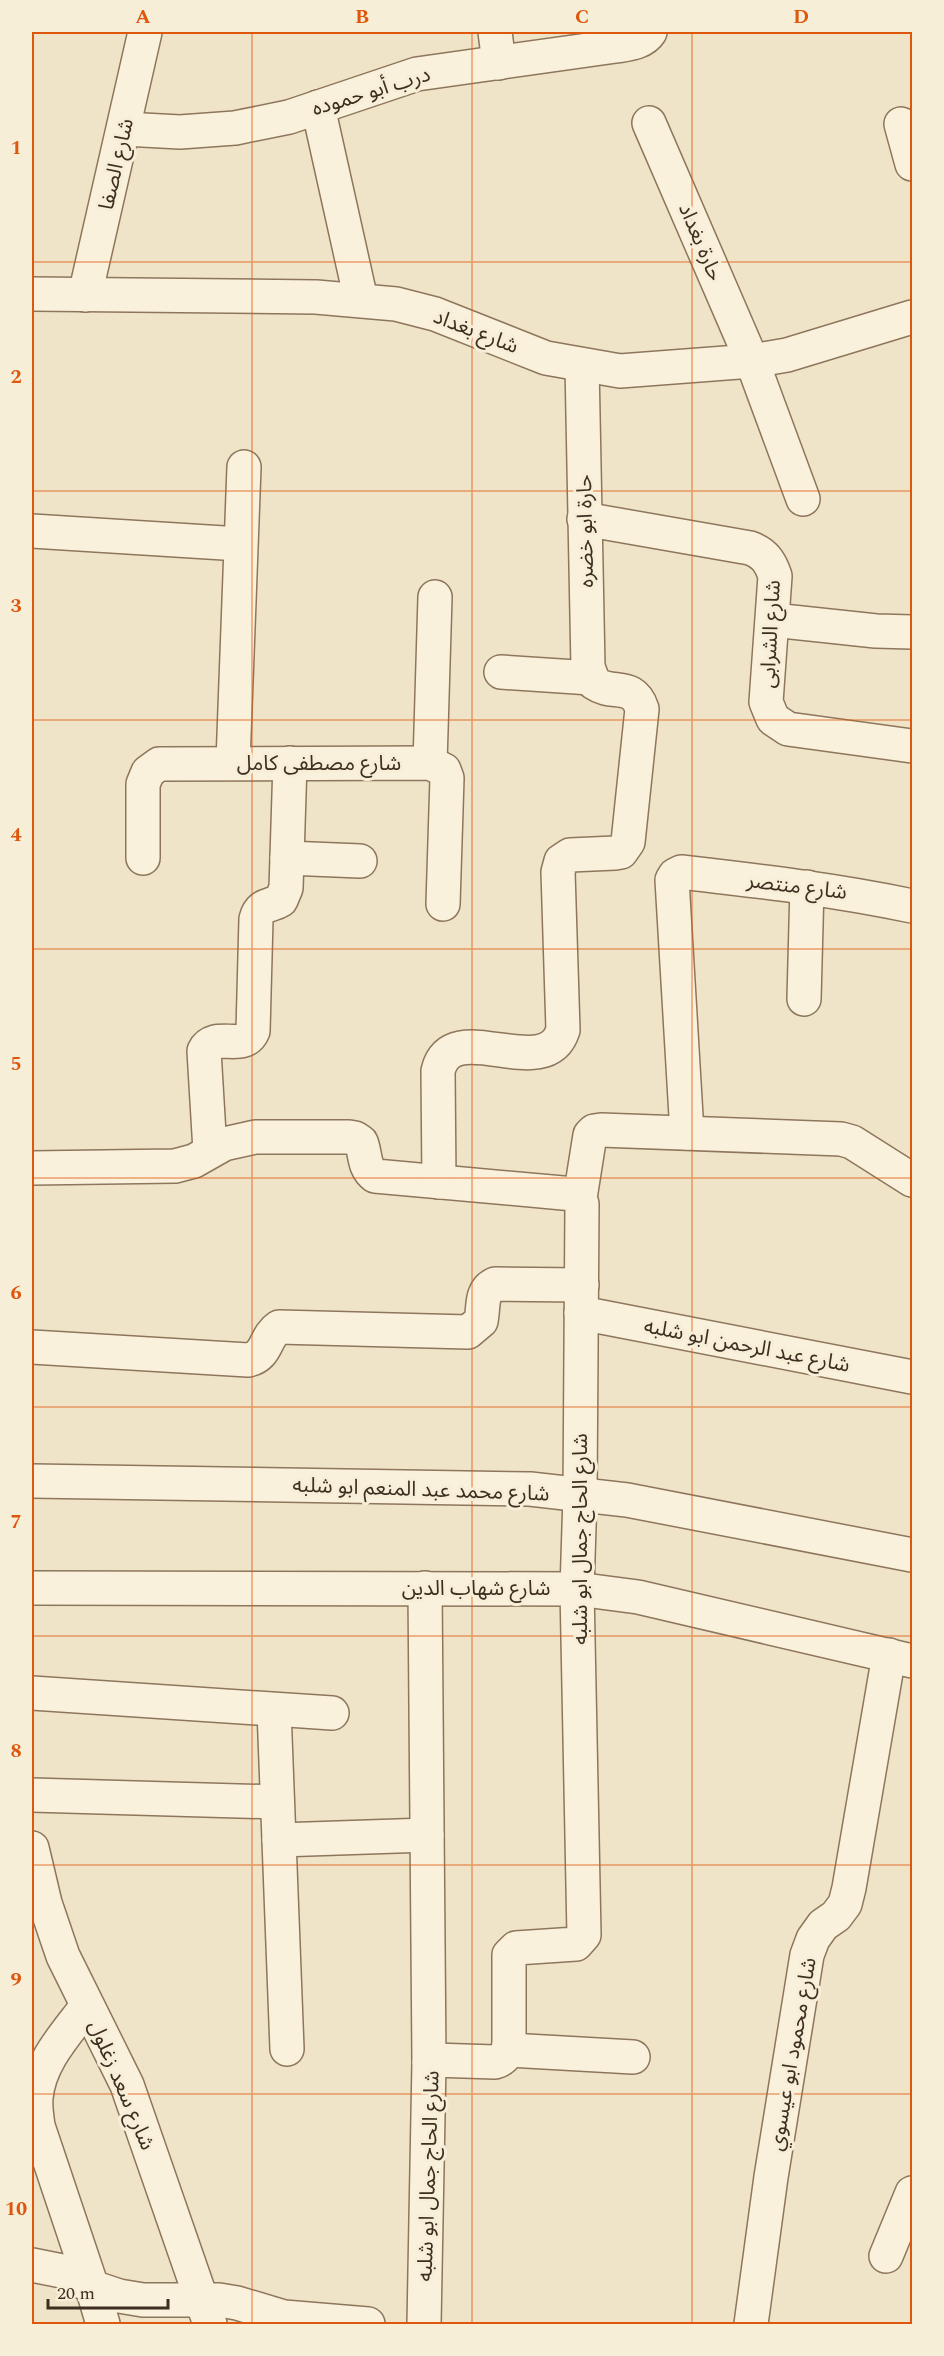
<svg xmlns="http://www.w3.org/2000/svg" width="944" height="2356" viewBox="0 0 944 2356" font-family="Spectral,'Noto Sans Arabic',serif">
<rect width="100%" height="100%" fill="#f0e4c8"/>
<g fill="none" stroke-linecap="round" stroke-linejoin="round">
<g stroke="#8d765c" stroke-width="36">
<g id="street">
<path d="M495,32L499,63"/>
<path d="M318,107L361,300"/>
<path d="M649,123L752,361L803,499"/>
<path d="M901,124L912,164"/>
<path d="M124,129L180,132L235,128L289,117L417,74L616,46C628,44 643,43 650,32"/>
<path d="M32,294L316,297L396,304L435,314L546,358L620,371L752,361L787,355L912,317"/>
<path d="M85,295L145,32"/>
<path d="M584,519L750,548C764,553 770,561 775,576L766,702L773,719L788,729L912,746"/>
<path d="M32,531L240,544"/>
<path d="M773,620L876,631L912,632"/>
<path d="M501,672L591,678"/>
<path d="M233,762L244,467"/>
<path d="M430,763L435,597"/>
<path d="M143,858V784L148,772L159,764L430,763L444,770L447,778L443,904"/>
<path d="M287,858L360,861"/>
<path d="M804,999L807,887"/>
<path d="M687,1133L672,880L675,875L681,872C759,881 836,890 912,906"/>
<path d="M210,1151L204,1051C214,1030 244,1053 253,1031L256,919C260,903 270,907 281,900L286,888L290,763"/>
<path d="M32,1168L175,1166L194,1161L224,1144L255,1137H349L355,1138L361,1142C366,1154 363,1167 375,1176L574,1194L580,1198L582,1204L580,1496L577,1589L584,1935L576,1944L516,1948L509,1955V2043C508,2053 505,2059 495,2062L433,2060L429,2062L424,2324"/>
<path d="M439,1182L438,1071C452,1013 545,1086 563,1030L558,872L561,861L570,855L615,853L621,852L628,842L642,709C633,681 613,696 594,683L588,667L582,365"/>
<path d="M580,1198L590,1135L594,1131L601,1130L841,1139L852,1142L912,1180"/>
<path d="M581,1313L912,1377"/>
<path d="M32,1347L248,1360C268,1356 264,1337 279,1327L468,1332L481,1321C484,1307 480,1291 495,1284L582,1285"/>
<path d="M32,1481L530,1489L627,1500L912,1555"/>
<path d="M32,1588L577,1589L638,1597L912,1661"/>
<path d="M425,1588L429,2062"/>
<path d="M32,1693L332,1713"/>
<path d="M274,1710L287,2049"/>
<path d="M32,1795L277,1802"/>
<path d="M279,1840L427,1835"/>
<path d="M32,1848L45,1903L63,1956L127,2085L210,2324"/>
<path d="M87,2006C66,2034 39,2062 36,2098C35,2107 37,2117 38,2126L92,2287L103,2324"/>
<path d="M509,2050L633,2057"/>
<path d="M886,2256L912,2193"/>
<path d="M32,2265L62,2271L92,2287L119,2296L143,2300H219L237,2303L284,2317L368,2324"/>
<path d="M751,2324L771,2177L807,1955L813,1939L823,1925L836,1916L845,1904L849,1888L889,1655"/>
</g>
</g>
<use href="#street" stroke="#faf1dc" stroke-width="33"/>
</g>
<path fill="none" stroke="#df570d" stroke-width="1.5" stroke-opacity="0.55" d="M252,32V2324M472,32V2324M692,32V2324M32,262H912M32,491H912M32,720H912M32,949H912M32,1178H912M32,1407H912M32,1636H912M32,1865H912M32,2094H912"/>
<g text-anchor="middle" stroke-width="6" stroke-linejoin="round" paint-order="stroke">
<g font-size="21" fill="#3d2e20" stroke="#f7eed8">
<text transform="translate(371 91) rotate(-17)" y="7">درب أبو حموده</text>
<text transform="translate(116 164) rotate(-77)" y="7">شارع الصفا</text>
<text transform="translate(701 242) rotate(67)" y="7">حارة بغداد</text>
<text transform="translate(476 331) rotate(21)" y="7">شارع بغداد</text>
<text transform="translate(585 531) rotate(-91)" y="7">حارة ابو خضره</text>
<text transform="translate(770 634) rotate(-87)" y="7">شارع الشرابى</text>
<text x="319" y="770">شارع مصطفى كامل</text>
<text transform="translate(797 886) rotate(7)" y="7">شارع منتصر</text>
<text transform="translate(747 1345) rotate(11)" y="7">شارع عبد الرحمن ابو شلبه</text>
<text transform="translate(421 1489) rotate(2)" y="7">شارع محمد عبد المنعم ابو شلبه</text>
<text transform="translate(580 1539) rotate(-90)" y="7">شارع الحاج جمال ابو شلبه</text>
<text x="476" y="1595">شارع شهاب الدين</text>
<text transform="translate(792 2054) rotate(-80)" y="7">شارع محمود ابو عيسوي</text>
<text transform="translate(122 2085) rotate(67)" y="7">شارع سعد زغلول</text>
<text transform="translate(428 2176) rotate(-88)" y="7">شارع الحاج جمال ابو شلبه</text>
</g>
</g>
<rect width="944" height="2356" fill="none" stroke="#f7eed8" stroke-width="66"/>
<path d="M48 2299v9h120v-9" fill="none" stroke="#3d2e20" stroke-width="3"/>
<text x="57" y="2299" font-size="18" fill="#3d2e20" stroke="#f7eed8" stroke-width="4.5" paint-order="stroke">20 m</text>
<rect x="33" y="33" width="878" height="2290" fill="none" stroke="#df570d" stroke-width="2"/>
<g font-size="20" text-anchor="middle" font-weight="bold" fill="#df570d">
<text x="143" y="23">A</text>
<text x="362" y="23">B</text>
<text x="582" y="23">C</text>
<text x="801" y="23">D</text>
<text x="16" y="154">1</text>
<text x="16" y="383">2</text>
<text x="16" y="612">3</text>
<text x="16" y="841">4</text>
<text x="16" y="1070">5</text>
<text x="16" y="1299">6</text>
<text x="16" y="1528">7</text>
<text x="16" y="1757">8</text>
<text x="16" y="1986">9</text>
<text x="16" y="2215">10</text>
</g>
</svg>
